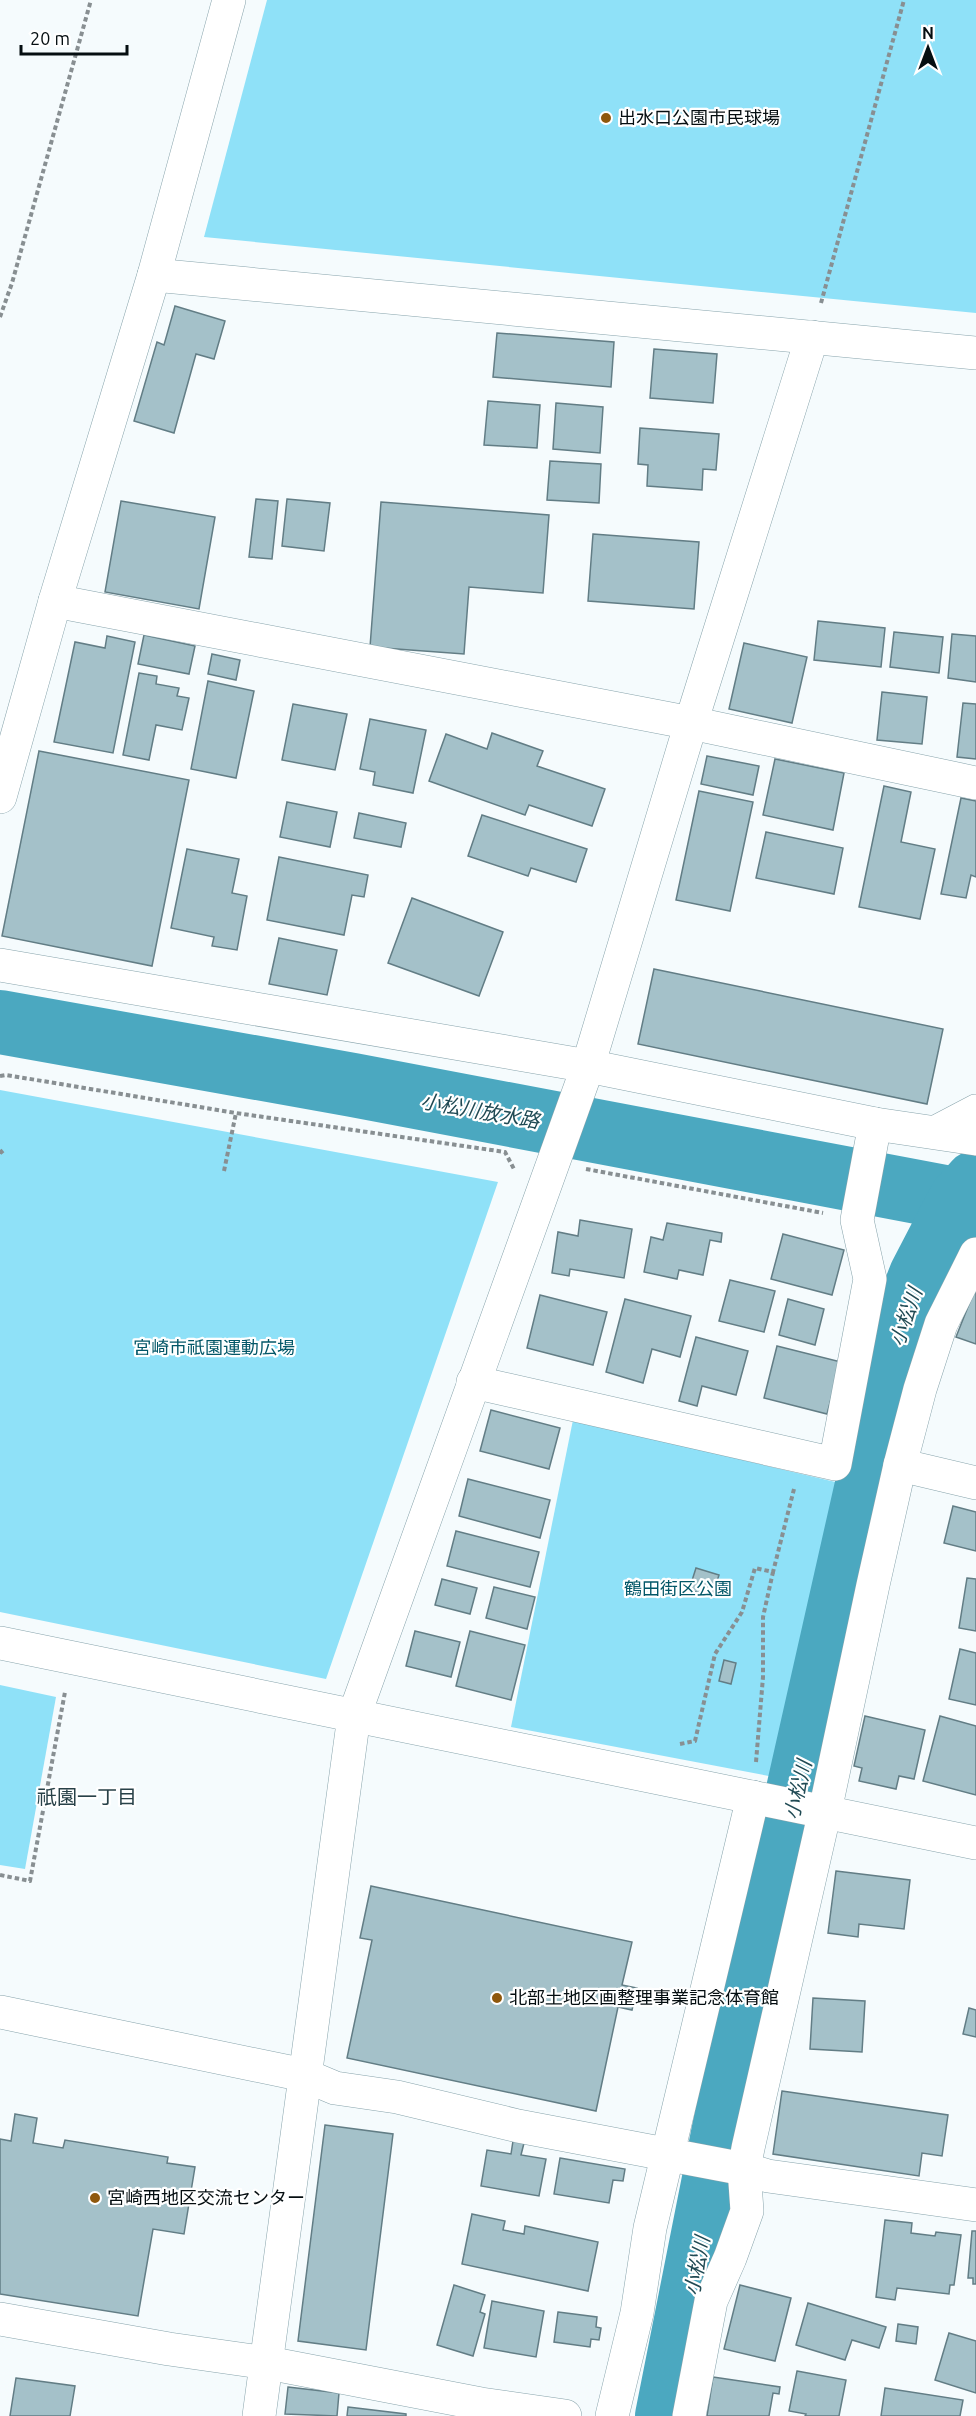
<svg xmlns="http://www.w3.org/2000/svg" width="976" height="2416" viewBox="0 0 976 2416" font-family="Ubuntu,'Noto Sans JP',sans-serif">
<rect width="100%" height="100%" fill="#f5fbfd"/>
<g fill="#8fe1f8">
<path d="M267,0H976V313L204,237Z"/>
<path d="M0,1090L498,1182L326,1679L0,1612Z"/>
<path d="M573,1420L844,1484L774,1777L511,1727Z"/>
<path d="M0,1685L56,1697L25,1869L0,1865Z"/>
</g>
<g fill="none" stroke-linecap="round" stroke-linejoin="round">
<g stroke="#4ba8c0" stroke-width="64">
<path d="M0,1022L353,1085L960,1200"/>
<path d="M667,2416L742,2038L871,1467L897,1335L921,1275L960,1200L976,1182"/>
</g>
</g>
<g fill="#a4c1c9" stroke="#627d85" stroke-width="1.5">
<path d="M175,306L225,321L214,359L196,354L174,433L134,421L157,342L164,345Z"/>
<path d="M497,333L614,342L611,387L493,377Z"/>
<path d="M654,349L717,354L713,403L650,398Z"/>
<path d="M488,401L540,405L537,448L484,445Z"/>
<path d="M556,403L603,407L600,453L553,449Z"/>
<path d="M640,428L719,434L716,470L703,469L702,490L647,486L648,465L638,464Z"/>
<path d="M550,461L601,464L599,503L547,500Z"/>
<path d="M256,499L278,501L272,559L249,557Z"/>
<path d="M287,499L330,503L324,551L282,546Z"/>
<path d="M121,501L215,517L199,609L105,592Z"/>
<path d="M381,502L549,515L543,593L469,587L464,654L370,647Z"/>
<path d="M593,534L699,542L694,609L588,601Z"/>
<path d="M818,621L885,628L881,667L814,660Z"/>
<path d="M894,632L943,637L939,673L890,667Z"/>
<path d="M952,634L976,636V682L948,678Z"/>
<path d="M144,635L195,646L189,674L138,664Z"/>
<path d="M107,636L135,642L113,753L54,742L75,642L105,648Z"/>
<path d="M744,643L807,657L792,723L729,709Z"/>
<path d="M212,654L240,660L236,680L208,674Z"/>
<path d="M139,673L157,676L156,684L179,688L177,696L189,698L182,730L156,725L149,760L123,755Z"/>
<path d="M208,681L254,691L236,778L191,769Z"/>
<path d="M882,692L927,697L922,744L877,740Z"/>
<path d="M963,703L976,704V759L957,757Z"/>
<path d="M293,704L347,714L335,770L282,760Z"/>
<path d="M370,719L426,730L413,793L373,785L375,772L360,769Z"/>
<path d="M492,733L543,751L537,766L605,789L592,826L529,805L525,815L429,781L446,734L487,749Z"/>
<path d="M39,751L189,780L152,966L2,936Z"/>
<path d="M707,756L759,766L753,795L701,784Z"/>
<path d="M775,759L844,773L833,830L763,815Z"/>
<path d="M884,786L911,792L901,842L935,849L920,919L859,907Z"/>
<path d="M699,791L753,802L730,911L676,900Z"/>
<path d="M961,798L976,801V877L971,875L966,898L941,894Z"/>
<path d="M287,802L337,812L330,847L280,837Z"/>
<path d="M359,813L406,823L401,847L354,838Z"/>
<path d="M482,815L587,849L576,882L531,868L528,876L468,856Z"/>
<path d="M766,832L843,848L834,894L756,878Z"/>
<path d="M187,849L239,859L232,893L247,896L237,950L212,946L214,937L171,928Z"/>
<path d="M279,857L368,875L364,897L352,895L344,935L267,920Z"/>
<path d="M412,898L503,932L479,996L388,963Z"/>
<path d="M279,938L337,950L327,995L269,984Z"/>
<path d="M654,969L943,1029L927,1104L638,1044Z"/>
<path d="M580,1220L632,1229L624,1278L570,1269L569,1276L552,1273L558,1232L578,1236Z"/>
<path d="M667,1223L722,1233L721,1242L710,1240L703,1275L679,1270L677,1279L644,1272L651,1237L663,1240Z"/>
<path d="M783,1234L844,1250L832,1295L771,1279Z"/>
<path d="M730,1280L775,1291L764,1332L719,1321Z"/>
<path d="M975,1289H976V1344L956,1337Z"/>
<path d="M540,1295L607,1312L593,1365L527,1348Z"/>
<path d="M625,1299L691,1316L680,1357L652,1349L643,1383L606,1372Z"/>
<path d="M788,1299L824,1309L815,1345L779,1335Z"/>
<path d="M696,1337L748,1351L736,1395L702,1386L697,1406L679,1401Z"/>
<path d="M777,1346L841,1362L827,1414L764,1398Z"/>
<path d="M491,1410L560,1428L549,1469L480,1451Z"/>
<path d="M468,1479L550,1500L540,1538L459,1516Z"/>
<path d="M953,1506L976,1512V1551L944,1543Z"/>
<path d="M456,1531L539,1552L530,1587L447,1566Z"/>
<path d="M696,1568L719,1575L712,1597L689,1590Z"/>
<path d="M967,1578L976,1579V1631L959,1628Z"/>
<path d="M442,1579L477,1588L470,1614L435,1605Z"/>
<path d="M494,1587L535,1597L527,1629L486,1618Z"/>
<path d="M415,1631L460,1642L451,1677L406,1666Z"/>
<path d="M470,1631L525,1645L511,1700L456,1686Z"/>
<path d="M960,1649L976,1653V1705L949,1699Z"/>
<path d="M724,1660L736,1663L731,1684L719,1681Z"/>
<path d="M865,1716L925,1730L914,1779L899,1776L896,1789L859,1781L862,1768L854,1766Z"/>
<path d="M940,1716L976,1726V1795L923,1781Z"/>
<path d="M836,1871L910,1880L904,1929L859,1924L858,1937L828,1933Z"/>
<path d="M371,1886L632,1942L622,1985L637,1988L632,2010L618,2007L596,2111L347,2058L372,1940L360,1938Z"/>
<path d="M813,1998L865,2001L862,2052L810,2049Z"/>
<path d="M969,2008L976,2010V2037L963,2034Z"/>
<path d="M782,2091L948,2115L942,2156L922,2153L919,2176L773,2154Z"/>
<path d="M15,2114L37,2118L33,2143L63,2148L65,2140L168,2157L167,2163L195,2167L184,2234L153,2229L138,2316L0,2294V2139L11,2141Z"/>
<path d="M325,2125L393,2134L366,2350L298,2341Z"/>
<path d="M513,2141L524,2143L521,2155L546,2159L539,2196L481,2186L487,2150L511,2154Z"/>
<path d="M560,2158L625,2169L623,2181L613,2180L609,2203L554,2194Z"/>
<path d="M472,2214L505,2221L503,2230L524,2234L525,2226L598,2242L588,2291L462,2264Z"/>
<path d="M885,2220L912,2223L911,2233L935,2236L936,2232L961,2235L954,2285H950L949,2294L897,2288L895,2300L876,2297Z"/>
<path d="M972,2231H976V2284H973V2278H968Z"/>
<path d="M454,2285L485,2295L480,2312L485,2314L473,2356L437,2345Z"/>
<path d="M740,2285L791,2298L775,2361L724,2349Z"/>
<path d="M492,2301L544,2311L536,2357L484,2348Z"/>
<path d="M808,2303L886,2327L879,2348L852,2340L845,2360L796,2345Z"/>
<path d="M558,2312L597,2317L596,2327L601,2328L599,2340L591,2339L590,2347L554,2342Z"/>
<path d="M898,2324L918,2327L916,2344L896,2341Z"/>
<path d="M949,2333L976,2341V2393L935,2380Z"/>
<path d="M797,2371L846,2380L839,2416H805L806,2414L789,2411Z"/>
<path d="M713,2377L780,2387L779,2394L773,2393L769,2416H707Z"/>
<path d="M16,2378L75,2386L70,2416H10Z"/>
<path d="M288,2387L339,2393L337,2416L285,2414Z"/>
<path d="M885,2388L963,2400L960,2416H881Z"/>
<path d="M348,2407L406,2414V2416H347Z"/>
</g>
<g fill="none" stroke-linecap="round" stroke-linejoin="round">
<g stroke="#88a4ac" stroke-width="34">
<g id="minor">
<path d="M154,275L976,353"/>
<path d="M55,601L691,723L976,783"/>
<path d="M0,797L55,601L154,275L229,0"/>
<path d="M936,1132L976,1111"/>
<path d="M473,1382L835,1464L870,1279L857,1220L875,1124"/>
<path d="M900,1465L976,1483"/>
<path d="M0,1643L976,1843"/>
<path d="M0,2012L304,2075L335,2088L397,2097L518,2126L744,2169L768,2176L976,2205"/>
<path d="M0,2319L169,2349L268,2363L481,2404L565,2416"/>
<path d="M259,2416L354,1716L588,1066L691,723L812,337"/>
<path d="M612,2416L637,2313L650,2228L753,1797"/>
<path d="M689,2416L711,2301L730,2258L747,2211L744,2169L748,2148L825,1811L873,1585L900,1465L920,1389L941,1324L976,1254"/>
</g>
</g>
<g stroke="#88a4ac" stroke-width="34">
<path id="tertiary" d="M0,965L588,1066L875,1124L976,1139"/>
</g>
<g stroke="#888f92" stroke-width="4" stroke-dasharray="4.5 3" stroke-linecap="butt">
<path d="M821,303L904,0"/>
<path d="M0,317L12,283L91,0"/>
<path d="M0,1076L6,1075L236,1113L505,1152L514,1169"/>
<path d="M0,1150L4,1155"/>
<path d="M586,1169L823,1213"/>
<path d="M224,1171L236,1113"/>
<path d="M680,1744L695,1741L715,1654L742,1612L755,1568L773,1572L794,1489"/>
<path d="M756,1762L763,1677V1617L773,1572"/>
<path d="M0,1875L30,1881L65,1692"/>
</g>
<use href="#minor" stroke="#fff" stroke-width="33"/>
<use href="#tertiary" stroke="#fff" stroke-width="33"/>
</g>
<g fill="#8f580d" stroke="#fff" stroke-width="2">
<circle cx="606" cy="118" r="6"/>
<circle cx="497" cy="1998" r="6"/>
<circle cx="95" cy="2198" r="6"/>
</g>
<g text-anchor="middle" stroke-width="4.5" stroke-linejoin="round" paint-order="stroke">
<g font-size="18" fill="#050e11" stroke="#fff" text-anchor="start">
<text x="618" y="124">出水口公園市民球場</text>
<text x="509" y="2004">北部土地区画整理事業記念体育館</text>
<text x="107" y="2204">宮崎西地区交流センター</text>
</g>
<g font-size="18" fill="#035768" stroke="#fff">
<text x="214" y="1354">宮崎市祇園運動広場</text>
<text x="678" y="1595">鶴田街区公園</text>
</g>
<g font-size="20" font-style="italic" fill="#204a54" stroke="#fff">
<text transform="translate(480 1111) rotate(10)" y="7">小松川放水路</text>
<text transform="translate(906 1317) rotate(-71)" y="7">小松川</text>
<text transform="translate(798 1790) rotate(-77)" y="7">小松川</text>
<text transform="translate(697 2266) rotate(-79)" y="7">小松川</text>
</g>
<g font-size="20" fill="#284148" stroke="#fff">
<text x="87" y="1804">祇園一丁目</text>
</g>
</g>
<g transform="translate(928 48)" stroke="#ffffff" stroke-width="4.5" paint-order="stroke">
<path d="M0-4.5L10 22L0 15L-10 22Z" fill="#050e11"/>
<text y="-9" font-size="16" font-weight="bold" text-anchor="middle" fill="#050e11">N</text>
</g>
<path d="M21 45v9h106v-9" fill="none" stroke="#050e11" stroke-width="3"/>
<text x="30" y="45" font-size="18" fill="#050e11" stroke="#ffffff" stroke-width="4.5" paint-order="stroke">20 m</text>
</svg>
